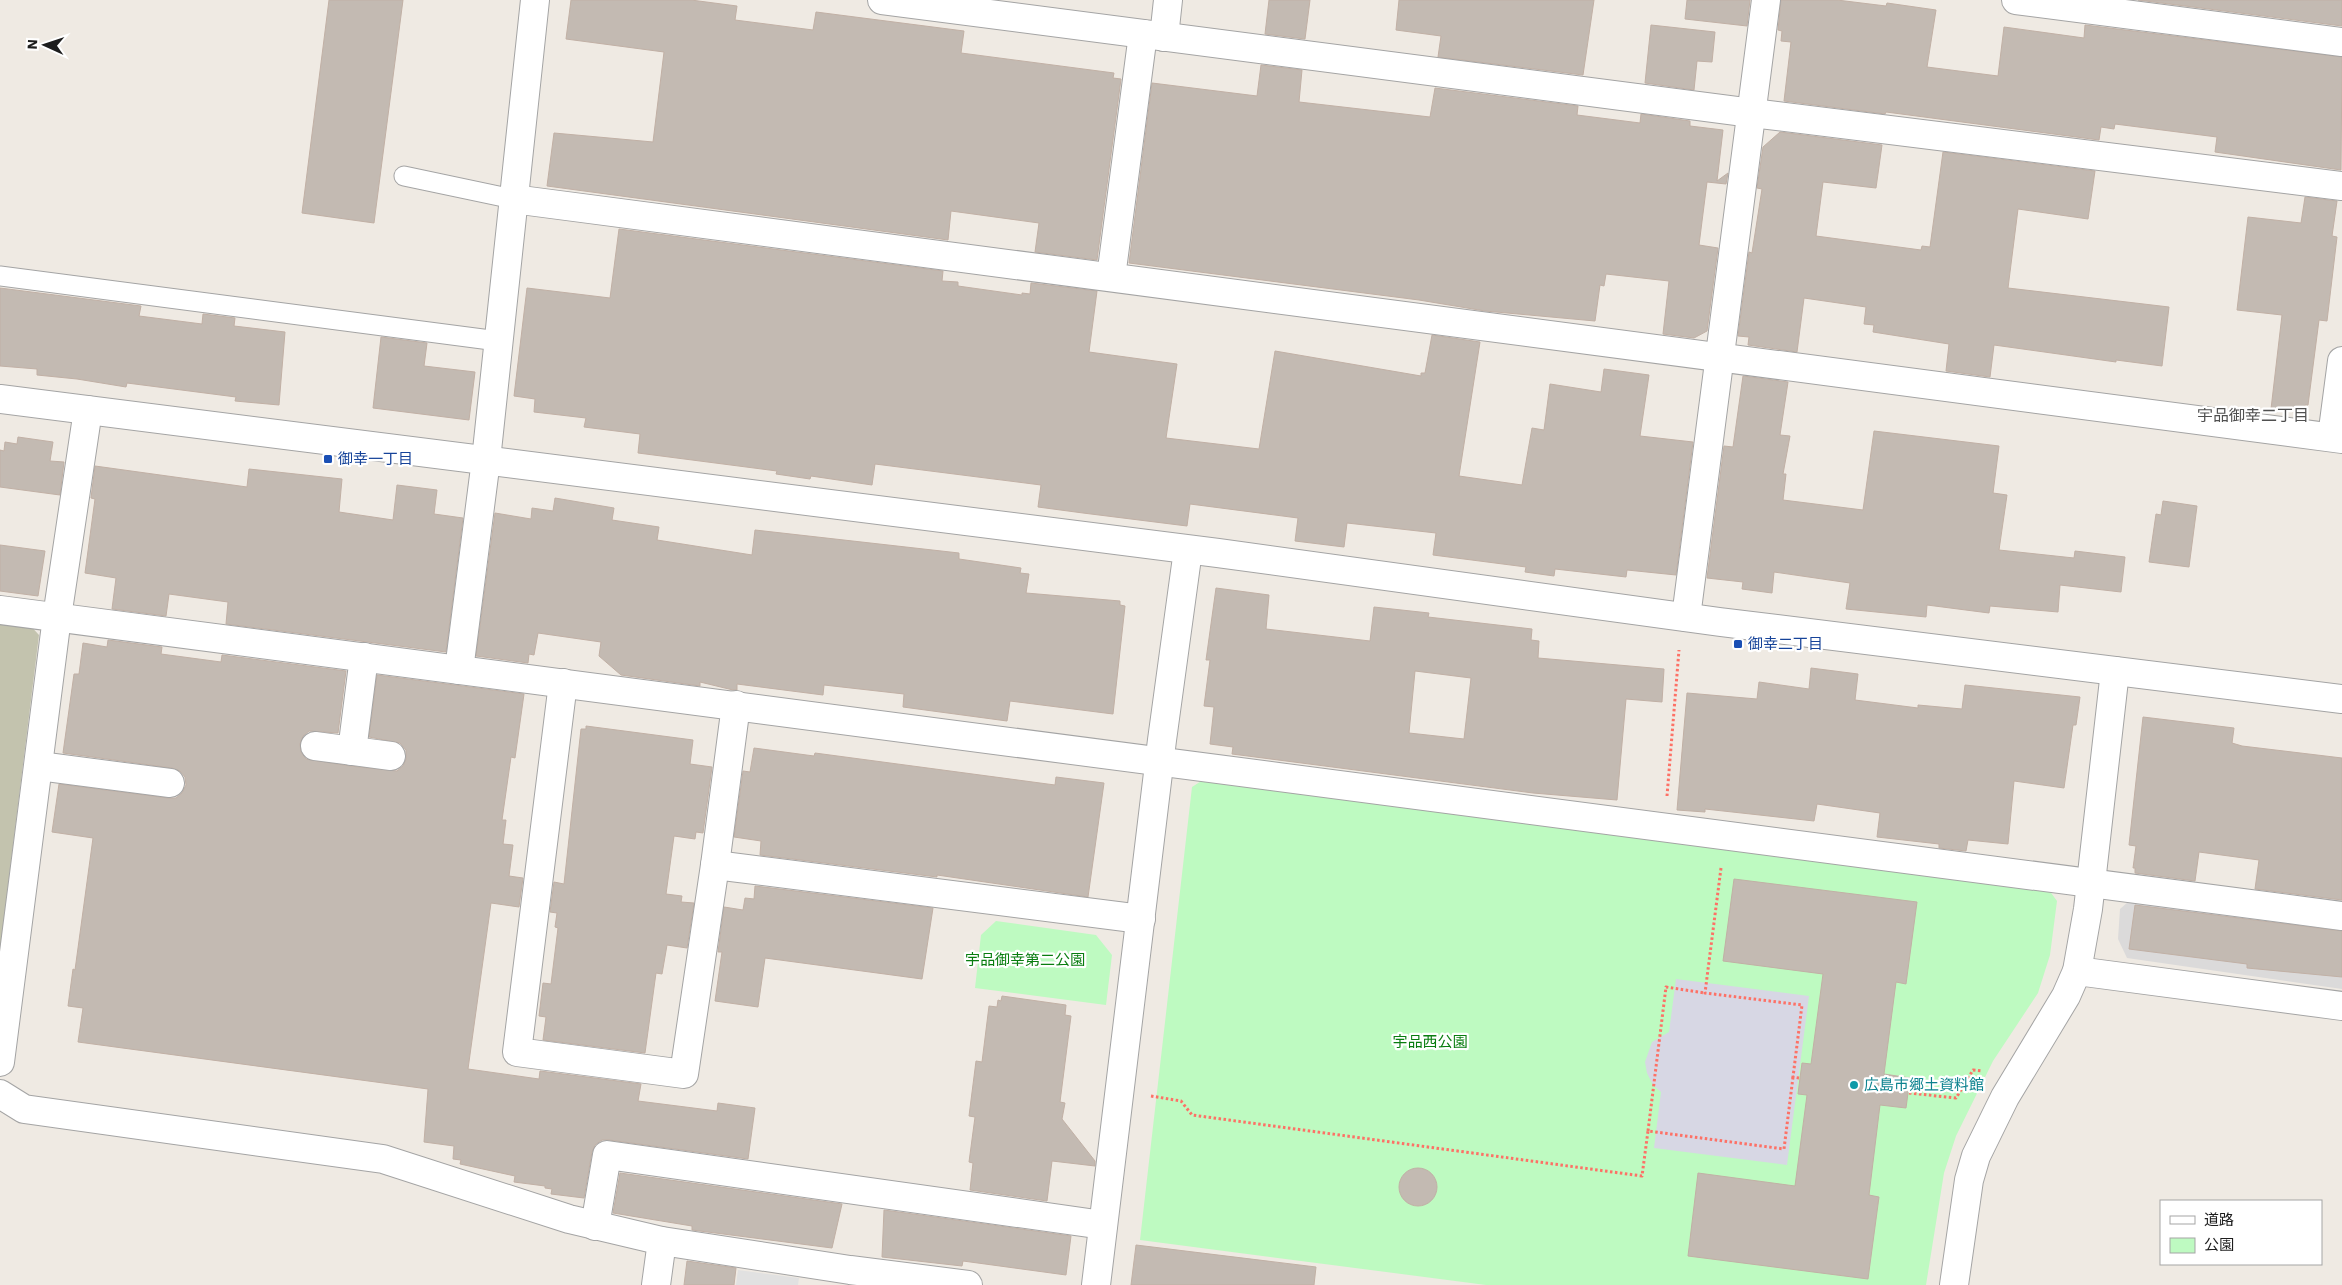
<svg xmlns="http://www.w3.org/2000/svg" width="2342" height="1285" viewBox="0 0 2342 1285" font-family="'Work Sans','Noto Sans JP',sans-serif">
<rect width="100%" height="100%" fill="#efeae3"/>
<path fill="#dbdada" d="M2136,895L2342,921V989L2127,958L2118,939L2120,909Z"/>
<path fill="#c3c3ae" d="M0,619L27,622L39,635L0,951Z"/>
<g fill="#befac1">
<path d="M1206,778L2046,886L2057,901L2050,955L2038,993L1993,1061L1956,1136L1944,1173L1926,1285H1486L1140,1240L1192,787Z"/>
<path d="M996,921L1096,935L1112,955L1106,1005L975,988L981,935Z"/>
</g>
<path fill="#e1e1e1" d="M738,1270L799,1278L798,1285H736Z"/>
<path fill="#d7d7e4" d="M1676,979L1809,996L1787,1165L1654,1148L1661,1092L1653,1085L1647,1073L1645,1062L1652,1042L1669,1032Z"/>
<g fill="#c3bab2" stroke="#c1b0a5" fill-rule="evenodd">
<path d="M329,0H403L374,223L302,213Z"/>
<path d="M571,0H691L737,6L735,20L813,30L816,12L964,31L961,53L1114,73L1113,78L1121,79L1097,260L1035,252L1039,223L951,211L948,240L547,186L554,133L653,142L664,52L566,39Z"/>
<path d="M1269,0H1310L1305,39L1265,34Z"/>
<path d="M1399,0H1594L1583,75L1438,57L1441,36L1396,30Z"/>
<path d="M1687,0H1750L1747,26L1685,19Z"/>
<path d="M1781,0H1837L1886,6L1887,3L1936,10L1927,67L1998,76L2004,27L2084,38L2085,25L2342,57L2341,170L2215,152L2217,137L2115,124L2114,129L2101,127L2099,140L1886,112L1885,114L1784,101L1791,42L1781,41L1782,31L1778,30Z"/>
<path d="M2138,0H2342V26Z"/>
<path d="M1651,25L1715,32L1712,62L1697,61L1694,90L1645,83Z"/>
<path d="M1261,65L1302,70L1299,102L1430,117L1435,88L1578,106L1577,115L1640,123L1641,114L1690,121V126L1723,130L1717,181L1728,173L1726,184L1707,182L1699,245L1718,248L1707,331L1694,338L1663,334L1669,281L1606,274L1604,286L1600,285L1595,321L1485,311L1419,300L1129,263L1152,83L1257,96Z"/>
<path d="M1780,132L1882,145L1876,188L1823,182L1816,236L1921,250L1922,246L1930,247L1943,152L2095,171L2088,219L2018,209L2008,288L2169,307L2162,366L2116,360V362L1994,345L1990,377L1946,371L1949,344L1873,332L1874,325L1864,324L1866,307L1804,298L1797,352L1748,345L1749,337L1738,336L1749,252L1752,253L1762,189L1757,188L1763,147Z"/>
<path d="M2305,197L2337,201L2332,236L2337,237L2327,321L2319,320L2308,405H2305L2304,413L2271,409L2282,315L2237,310L2248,217L2301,223Z"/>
<path d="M619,229L943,271L942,281L958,282V286L1022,295V293L1030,294L1031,283L1097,291L1089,352L1177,364L1166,438L1259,449L1275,351L1421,376V373H1425L1432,335L1480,342L1459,476L1522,485L1532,428L1544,430L1550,384L1601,392L1604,369L1649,375L1640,436L1693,442L1676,575L1627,570L1626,577L1555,569L1554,576L1525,572L1526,567L1433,555L1436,533L1347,523L1344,547L1295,541L1298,518L1190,504L1187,526L1083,513L1038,507L1041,485L875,464L872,485L811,476L810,479L776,474L777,471L638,453L640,434L584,427L586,418L534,412L535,399L514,396L527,288L610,298Z"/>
<path d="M0,288L141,306L139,316L202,324L203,314L235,318L234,326L285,332L279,405L235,401L236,397L127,383L126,387L77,379L37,375V369L0,366Z"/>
<path d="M381,337L427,343L424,366L475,372L469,420L373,408Z"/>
<path d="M1743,376L1788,382L1780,435L1790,436L1783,474H1786L1783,500L1863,510L1874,431L1999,446L1993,493L2007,495L1999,550L2074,558L2075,551L2125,557L2121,592L2060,585L2058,612L1990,606L1989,613L1927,605L1926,617L1846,609L1850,583L1774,572L1772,593L1742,589L1743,582L1707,578L1724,446L1733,447Z"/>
<path d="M18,437L53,442L50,461L64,462L60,495L0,487V450L4,451L5,442L17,444Z"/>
<path d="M95,466L247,487L249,469L342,479L339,512L393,520L397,485L437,490L434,514L463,518L446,652L226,624L228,602L169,594L166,616L112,609L116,578L85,573L95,499L91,498Z"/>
<path d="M555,498L614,508L612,520L659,527L657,540L752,555L755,530L959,553V559L1021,568L1020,573L1029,574L1026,593L1120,601V605L1125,606L1113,714L1010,701L1007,721L903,707L904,694L824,685L823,695L737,684V690H733L700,682V686L621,675L599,656L601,642L538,633L534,655L529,654L528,663L476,656L495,513L531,519L532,508L553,511Z"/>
<path d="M2163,501L2197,506L2189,567L2149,562L2156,514L2161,515Z"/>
<path d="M0,545L45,551L38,596L0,591Z"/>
<path d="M1216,588L1269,595L1266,629L1370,641L1374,607L1429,613L1428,617L1532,629L1531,640L1539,641L1538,658L1664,669L1662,702L1626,699L1617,800L1533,793L1232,754L1233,747L1210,744L1214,707L1204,706L1210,660H1206ZM1415,671L1471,678L1464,739L1409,733Z"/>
<path d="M108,640L162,647L161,654L221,662L222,655L346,671L338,733L309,731L303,736L300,744L301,752L306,759L350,766L397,771L403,766L406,759V750L400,743L369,737L377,675L524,694L515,758L511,757L502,820H506L503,844L513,845L509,876L523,878L519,907L491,903L468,1069L539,1079L540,1071L641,1084L638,1101L717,1111L718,1103L755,1108L748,1159L609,1140H602L595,1145L592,1152L584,1198L551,1194L552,1189L545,1188V1186L514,1182L515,1176L460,1164L461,1160L453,1159L454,1146L424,1142L428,1089L78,1042L83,1008L68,1006L73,969L75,970L93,838L52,832L59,784L168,798H176L182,793L186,785L185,777L180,771L172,768L63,753L74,674H79L83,643L107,647Z"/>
<path d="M1811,668L1858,674L1855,700L1918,708V705L1962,709L1965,685L2080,697L2076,725H2073L2064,788L2014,781L2008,844L1968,840L1966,851L1939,848V844L1877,837L1880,813L1817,804L1814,821L1705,809V812L1677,810L1687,693L1757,699L1759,682L1809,689Z"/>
<path d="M2143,717L2234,728L2232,743L2242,746L2342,758V900L2255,889L2259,860L2199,852L2195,881L2135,873V868H2133L2136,846L2129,845Z"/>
<path d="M586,726L693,740L690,764L712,767L703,833L696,832L695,839L674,836L666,894L682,896L681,902L694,903L687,948L667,945L662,974L656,973L645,1053L543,1040L546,1017L539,1016L543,983L551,984L558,928L555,927L557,913L550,912L554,882L564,884L581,729H586Z"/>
<path d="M754,748L814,756L815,753L1055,785L1056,777L1104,783L1088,897L937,875V877L760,855L761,841L734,837L743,771L750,772Z"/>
<path d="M1734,879L1917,902L1906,984L1896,982L1884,1074L1910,1078L1906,1108L1880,1105L1869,1195L1879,1197L1868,1279L1688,1256L1698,1173L1795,1186L1807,1095L1798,1094L1800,1078L1802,1063L1811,1064L1823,974L1723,961Z"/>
<path d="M755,886L933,908L922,979L765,958L758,1007L715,1001L722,952H718L724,907L743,910L745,898L754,899Z"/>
<path d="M2135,905L2342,931V977L2247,968V964L2129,949Z"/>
<path d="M1002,996L1066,1005L1065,1015L1071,1016L1060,1102L1065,1103L1062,1119L1095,1161V1166L1052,1161L1047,1201L970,1190L973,1163L969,1162L975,1117L969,1116L976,1061L982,1062L989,1006L997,1007L998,1000L1001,1001Z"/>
<circle cx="1418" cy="1187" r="19"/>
<path d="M620,1173L842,1204L832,1248L692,1230V1226L613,1213Z"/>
<path d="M884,1210L1071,1236L1066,1275L963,1261L962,1266L882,1257Z"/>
<path d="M1136,1245L1316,1267L1314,1285H1131Z"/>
<path d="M687,1261L736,1268L734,1285H684Z"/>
</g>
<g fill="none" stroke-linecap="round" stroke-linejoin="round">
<g stroke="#a4a4a4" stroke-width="21">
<g id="service">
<path d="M404,176L513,199"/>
<path d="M0,276L498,341"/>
</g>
</g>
<g stroke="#a4a4a4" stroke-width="30">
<g id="minor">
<path d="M882,0L1752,113L2342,186"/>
<path d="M2016,0L2342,42"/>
<path d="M1164,37L1168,0"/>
<path d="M513,199L2342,439"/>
<path d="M1111,277L1143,34"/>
<path d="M2332,437L2342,361"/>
<path d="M0,610L2342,916"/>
<path d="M1686,617L1766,0"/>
<path d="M459,670L486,460L535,0"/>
<path d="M563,683L517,1052L684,1074L715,865L736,705"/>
<path d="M315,746L391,756"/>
<path d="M352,751L364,657"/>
<path d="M39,766L170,783"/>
<path d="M715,865L1141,919"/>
<path d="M2077,971L2342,1006"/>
<path d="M0,1062L57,617L88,410"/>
<path d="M0,1094L24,1109L383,1159L569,1219L662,1241L850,1270L968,1285"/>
<path d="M595,1226L607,1155L1103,1225"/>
<path d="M656,1285L662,1241"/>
</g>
</g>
<g stroke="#a4a4a4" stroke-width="30">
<g id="tertiary">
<path d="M0,399L1218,553L1720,622L2342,699"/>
<path d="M1096,1285L1162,740L1188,550"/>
<path d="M1954,1285L1969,1180L1976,1156L2005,1097L2066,996L2077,971L2088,909L2115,671"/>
</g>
</g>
<g stroke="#fd7166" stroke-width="3" stroke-dasharray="2.5 2.5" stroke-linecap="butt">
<path d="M1667,796L1679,650"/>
<path d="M1721,868L1705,993L1802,1005L1793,1077L1799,1078"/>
<path d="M1909,1093L1956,1098L1973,1070L1982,1071"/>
<path d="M1151,1096L1181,1101L1192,1115L1642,1176L1648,1131L1784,1149L1793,1077"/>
<path d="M1648,1131L1666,987L1705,993"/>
</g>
<use href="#service" stroke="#fff" stroke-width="19"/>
<use href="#minor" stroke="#fff" stroke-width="28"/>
<use href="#tertiary" stroke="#fff" stroke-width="28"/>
</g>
<g fill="#1a4fb4" stroke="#fff" stroke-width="2">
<rect x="323" y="454" width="10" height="10" rx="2.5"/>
<rect x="1733" y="639" width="10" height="10" rx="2.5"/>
</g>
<circle fill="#0f9aa8" stroke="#fff" stroke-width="2" cx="1854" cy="1085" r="5"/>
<g text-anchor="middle" stroke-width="4.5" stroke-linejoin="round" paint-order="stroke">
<g font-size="15" fill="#164399" stroke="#fff" text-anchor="start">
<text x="338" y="464">御幸一丁目</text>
<text x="1748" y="649">御幸二丁目</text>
</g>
<g font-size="15" fill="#097d10" stroke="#fff">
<text x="1025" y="965">宇品御幸第二公園</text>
<text x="1430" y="1047">宇品西公園</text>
</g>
<g font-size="15" fill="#0d838f" stroke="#fff" text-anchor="start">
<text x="1864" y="1090">広島市郷土資料館</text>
</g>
<g font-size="16" fill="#505050" stroke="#fff">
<text x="2253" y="421">宇品御幸二丁目</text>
</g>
</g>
<rect x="2160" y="1200" width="162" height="65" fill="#ffffff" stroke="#a5a5a5"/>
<rect x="2170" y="1216" width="25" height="8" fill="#ffffff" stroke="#a5a5a5"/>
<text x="2204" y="1225" font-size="15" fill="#1d1d1d">道路</text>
<rect x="2170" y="1238" width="25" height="15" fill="#befac1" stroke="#a5a5a5"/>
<text x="2204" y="1250" font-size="15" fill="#1d1d1d">公園</text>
<g transform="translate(45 45) rotate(273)" stroke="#ffffff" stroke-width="4" paint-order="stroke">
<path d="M0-4L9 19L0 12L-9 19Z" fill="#1d1d1d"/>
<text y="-8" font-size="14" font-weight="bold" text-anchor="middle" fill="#1d1d1d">N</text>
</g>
</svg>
